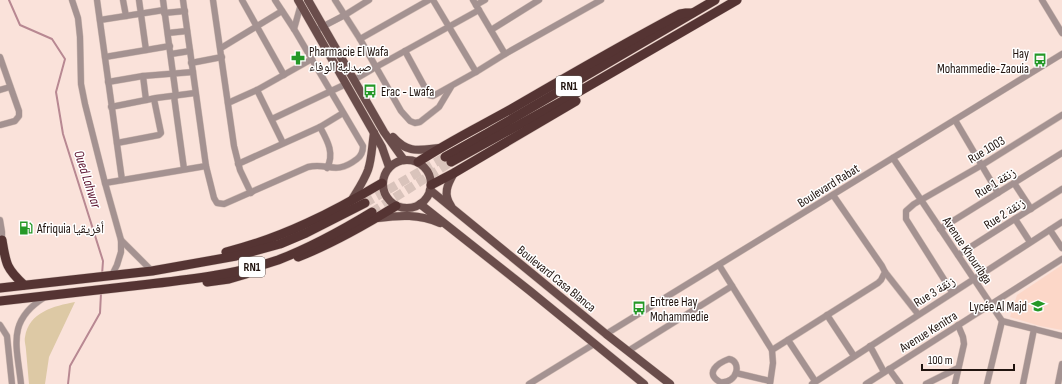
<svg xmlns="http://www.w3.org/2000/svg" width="1062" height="384" viewBox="0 0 1062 384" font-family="'Sofia Sans Condensed','Noto Naskh Arabic',sans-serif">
<rect width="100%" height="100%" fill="#fae2da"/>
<path fill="#fcd7c8" d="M1062,265V330L1040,326L1010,317L1017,295Z"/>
<path fill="#ddc9a5" d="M75,302L49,357L45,384H29C28,373 27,361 26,350C26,346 24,341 25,337C29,312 54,306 75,302Z"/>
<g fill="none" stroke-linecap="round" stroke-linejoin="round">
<g stroke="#b88892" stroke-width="2">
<path d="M9,0L20,25L52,39L65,59L56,92L63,134L103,261L102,275"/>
<path d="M68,384L70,366L100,313L101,293"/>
</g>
<g stroke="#d9c3bb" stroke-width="9" stroke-dasharray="9 4.5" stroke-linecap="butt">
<path d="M365,203L445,157"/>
<path d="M372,212L451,162"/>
</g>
<g stroke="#d3bdb5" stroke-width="7">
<g id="minor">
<path d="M72,0L78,18L80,37L81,84L85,104L105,183L121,240V252L117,265L112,275"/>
<path d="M97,0L122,180"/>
<path d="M123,0L126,16"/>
<path d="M139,0L146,50"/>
<path d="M163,0L176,96"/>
<path d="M183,0L206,166L214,198L217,203L224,204L308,167C328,162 335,176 357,159C361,156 363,151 363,146L294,29L275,0"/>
<path d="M213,0L234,146L240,170L251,193"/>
<path d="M242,0L284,75"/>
<path d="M335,0L360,39"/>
<path d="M429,0L360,39L401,111L410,121L415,123L420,122L439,107L451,87"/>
<path d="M433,0L476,72"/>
<path d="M473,0L505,54"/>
<path d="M1042,0L1062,33"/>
<path d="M476,5L485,0"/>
<path d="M164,13L185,11"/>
<path d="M100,20L164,10"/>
<path d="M320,28L345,15L369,0"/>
<path d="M294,29L301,4"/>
<path d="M491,30L539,0"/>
<path d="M168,33L187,31"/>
<path d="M221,48L282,11"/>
<path d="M405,51L429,95L433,96L476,72L505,54L601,0"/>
<path d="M171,54L190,51"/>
<path d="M0,57L19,111V116L15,121L0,125"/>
<path d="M105,57L170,46"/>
<path d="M191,63L222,57"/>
<path d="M143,76L146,100"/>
<path d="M354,80L376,67L479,10"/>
<path d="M108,82L143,76L193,72"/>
<path d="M0,90L10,87"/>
<path d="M257,90L283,143"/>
<path d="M174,96L184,169"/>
<path d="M228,103L257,90L312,59"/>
<path d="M111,107L156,98L195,93"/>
<path d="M272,119L346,84"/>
<path d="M955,120L998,193"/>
<path d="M320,127C327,140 335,153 327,168"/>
<path d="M117,143L159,135L161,133L154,99"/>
<path d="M893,158L1002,321L987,384"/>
<path d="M238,164L320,127L343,113"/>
<path d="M105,183L206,166"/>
<path d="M1014,183L1031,209"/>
<path d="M1015,219L1030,242"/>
<path d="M0,220L2,232V240"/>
<path d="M940,229L1062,153"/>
<path d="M1050,230L1062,248"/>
<path d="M121,240L152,271"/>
<path d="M958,255L1062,189"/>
<path d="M719,265L772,350L773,363L770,384"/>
<path d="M885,272L918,314"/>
<path d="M952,292L906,219V211L914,204L982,165L1062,115"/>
<path d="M827,315L854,356"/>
<path d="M1002,321L1062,336"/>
<path d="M0,325L7,336L12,384"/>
<path d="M606,334L1062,54"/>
<path d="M788,340L815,381"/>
<path d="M870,346L884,372"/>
<path d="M772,350L878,283L881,280L885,272L882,266L833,195"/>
<path d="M628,351L732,286"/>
<path d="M729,359C742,361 738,384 720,382C704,373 718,363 729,359Z"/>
<path d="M889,369L900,384"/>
<path d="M736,373L770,381"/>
<path d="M21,384C17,346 6,321 45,297"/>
<path d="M529,384L594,344"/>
<path d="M812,384L1062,222"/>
<path d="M866,384L1062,259"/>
<path d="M926,384L958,368"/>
<path d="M955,384L964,344L963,337L958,325"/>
<path d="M1023,384L1034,329"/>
<path d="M1058,384L1062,364"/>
</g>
</g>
<g stroke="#d3bdb5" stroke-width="9">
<g id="major">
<path d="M298,0L382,147L389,167"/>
<path d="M308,0L384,132L404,160"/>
<path d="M393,137C408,154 419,150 440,148"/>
<circle cx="407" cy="184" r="24"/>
<path d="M430,190L606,334L670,384"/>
<path d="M351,201C357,191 364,181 368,170C372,158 372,145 374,133"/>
<path d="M420,204L530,291L644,384"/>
<path d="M451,206C443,194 447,185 454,173"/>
<path d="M378,218C400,215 419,214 440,223"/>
</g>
</g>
<g stroke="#d3bdb5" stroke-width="10">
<g id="highway">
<path d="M445,157L488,133L715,0"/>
<path d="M418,162C448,142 481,126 513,108C568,76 623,44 680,14L686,13H692"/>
<path d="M451,162L568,98L737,0"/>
<path d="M431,185L454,173L576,101"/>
<path d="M2,240C6,264 6,268 24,285"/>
<path d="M226,252C283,238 333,212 382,183"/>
<path d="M298,257C332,244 365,225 396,206"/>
<path d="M207,282L229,279L246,274"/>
<path d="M0,288L152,271L236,256L280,244L306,233L365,203"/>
<path d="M0,301C50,295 100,290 150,284C193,279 237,274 278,260C309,248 344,229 372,212"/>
</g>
</g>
<use href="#minor" stroke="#a49291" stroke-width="6"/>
<use href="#major" stroke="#6a4d4b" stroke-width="8"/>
<use href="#highway" stroke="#553433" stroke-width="9"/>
</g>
<defs>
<g id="pharmacy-bare" transform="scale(1.08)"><path d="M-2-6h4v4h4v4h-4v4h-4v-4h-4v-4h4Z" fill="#259827" stroke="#fff" stroke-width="2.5" paint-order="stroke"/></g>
<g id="bus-bare" transform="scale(1.08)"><path d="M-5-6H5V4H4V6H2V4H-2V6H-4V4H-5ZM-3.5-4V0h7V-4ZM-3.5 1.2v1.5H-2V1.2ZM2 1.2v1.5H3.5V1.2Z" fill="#259827" stroke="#fff" stroke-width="2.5" paint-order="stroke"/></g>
<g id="fuel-bare" transform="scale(1.08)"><path d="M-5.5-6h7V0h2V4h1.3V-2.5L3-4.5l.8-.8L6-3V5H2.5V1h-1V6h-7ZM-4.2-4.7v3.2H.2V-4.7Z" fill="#259827" stroke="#fff" stroke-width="2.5" paint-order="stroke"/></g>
<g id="school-bare" transform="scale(1.08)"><path d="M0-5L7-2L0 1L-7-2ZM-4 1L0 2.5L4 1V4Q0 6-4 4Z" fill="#259827" stroke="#fff" stroke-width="2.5" paint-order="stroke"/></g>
</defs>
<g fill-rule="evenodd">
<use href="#pharmacy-bare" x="298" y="58"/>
<use href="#bus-bare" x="1040" y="60"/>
<use href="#bus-bare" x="370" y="91"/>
<use href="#fuel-bare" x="26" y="228"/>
<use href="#school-bare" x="1038" y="306"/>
<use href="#bus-bare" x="639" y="308"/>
</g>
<g text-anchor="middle" stroke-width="3" stroke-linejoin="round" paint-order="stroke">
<g fill="#fff" stroke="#635a56" stroke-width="1">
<rect x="556" y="76" width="26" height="20" rx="3"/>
<rect x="239" y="257" width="26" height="20" rx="3"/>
</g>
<g font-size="12" font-weight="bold" fill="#20130e">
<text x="569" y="90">RN1</text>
<text x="252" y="271">RN1</text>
</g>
<g font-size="13" fill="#20130e" stroke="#fff" text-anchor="start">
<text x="309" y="56">Pharmacie El Wafa<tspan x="309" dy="15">صيدلية الوفاء</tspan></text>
<text x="1029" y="58" text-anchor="end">Hay<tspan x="1029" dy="15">Mohammedie-Zaouia</tspan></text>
<text x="381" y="96">Erac - Lwafa</text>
<text x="37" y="233">Afriquia أفريقيا</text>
<text x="650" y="306">Entree Hay<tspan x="650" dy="15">Mohammedie</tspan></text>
<text x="1027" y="311" text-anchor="end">Lycée Al Majd</text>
</g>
<g font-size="13" fill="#20130e" stroke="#fff">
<text transform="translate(986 149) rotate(-31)" y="5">Rue 1003</text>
<text transform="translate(995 182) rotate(-32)" y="5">Rue 1 زنقة</text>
<text transform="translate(828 185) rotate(-32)" y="5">Boulevard Rabat</text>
<text transform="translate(1004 213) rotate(-33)" y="5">Rue 2 زنقة</text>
<text transform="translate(968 250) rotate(56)" y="5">Avenue Khouribga</text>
<text transform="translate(557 278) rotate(39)" y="5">Boulevard Casa Blanca</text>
<text transform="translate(934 291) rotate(-32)" y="5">Rue 3 زنقة</text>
<text transform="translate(928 331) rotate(-32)" y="5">Avenue Kenitra</text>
</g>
<g font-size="14" font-style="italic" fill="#5e1732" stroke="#fff">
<text transform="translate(88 179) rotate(72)" y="5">Oued Lahwar</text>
</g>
</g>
<path d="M922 364v6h92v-6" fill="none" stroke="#20130e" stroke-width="2"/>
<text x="928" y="364" font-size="12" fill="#20130e" stroke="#ffffff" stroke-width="3" paint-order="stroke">100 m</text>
</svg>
